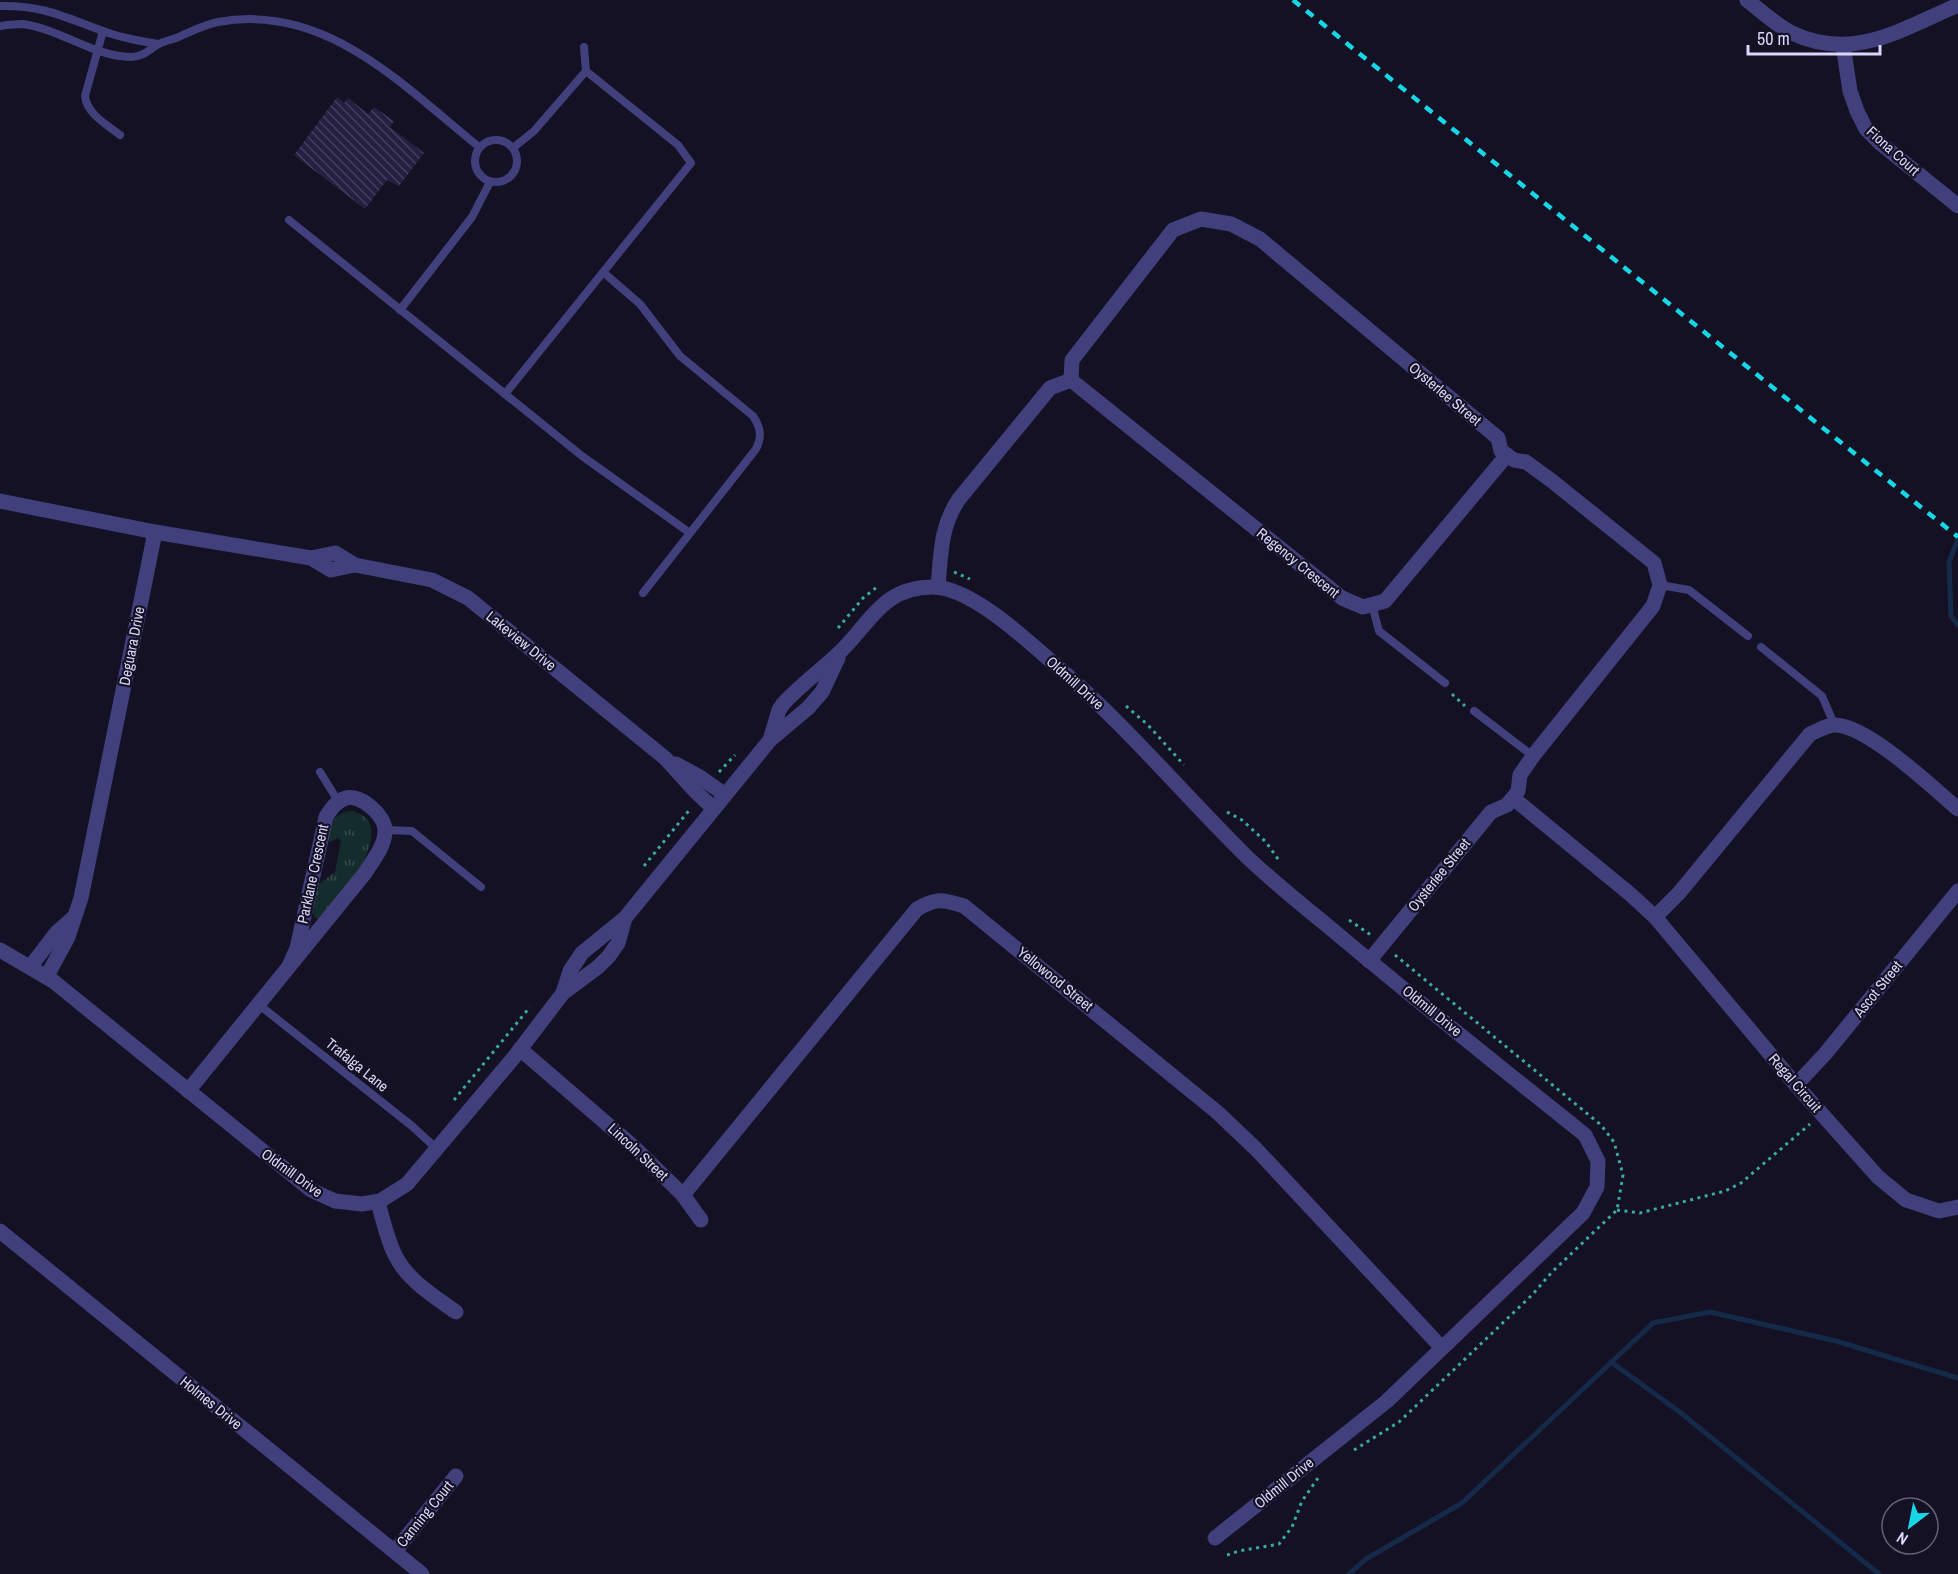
<svg xmlns="http://www.w3.org/2000/svg" width="1958" height="1574" viewBox="0 0 1958 1574" font-family="'Archivo Narrow',sans-serif">
<defs>
<pattern id="grass-tufts" width="24" height="20" patternUnits="userSpaceOnUse" patternTransform="scale(1.5)"><rect width="24" height="20" fill="#142c2b"/><path d="M3 7l-1-3M5 7V3M7 7l1-3M15 17l-1-3M17 17v-4M19 17l1-3" fill="none" stroke="#364a4b"/></pattern>
<pattern id="building-back-hatch" width="6" height="6" patternUnits="userSpaceOnUse" patternTransform="scale(1.5)"><rect width="6" height="6" fill="#251f42"/><path d="M-1 5l2 2M0 0l6 6M5-1l2 2" fill="none" stroke="#443f5e"/></pattern>
</defs>
<rect width="100%" height="100%" fill="#131123"/>
<path fill="url(#grass-tufts)" d="M352,811C382,818 371,846 362,865L320,919L314,917L313,908L319,884L335,872L341,841L338,838L331,842L327,841C331,826 333,812 352,811Z"/>
<g fill="none" stroke-linecap="round" stroke-linejoin="round">
<g stroke="#152a49" stroke-width="5">
<path d="M1958,539L1949,562L1951,616L1958,625"/>
<path d="M1611,1362L1681,1413L1879,1574"/>
<path d="M1349,1574L1366,1559L1462,1503L1653,1323L1710,1312L1836,1341L1958,1378"/>
</g>
</g>
<path fill="url(#building-back-hatch)" d="M337,97L344,103L348,98L368,114L374,107L394,121L390,127L424,153L399,186L387,180L365,209L294,155Z"/>
<g fill="none" stroke-linecap="round" stroke-linejoin="round">
<g stroke="#3baaa1" stroke-width="3" stroke-dasharray="3 4.5" stroke-linecap="butt">
<path d="M954,572L970,579"/>
<path d="M838,628L863,598L877,587"/>
<path d="M1452,694L1465,706"/>
<path d="M1126,706L1148,725L1184,765"/>
<path d="M719,772L735,755"/>
<path d="M1227,812L1242,820L1266,842L1280,862"/>
<path d="M644,866L691,808"/>
<path d="M1349,920L1371,935"/>
<path d="M454,1100L530,1007"/>
<path d="M1617,1210L1640,1213L1725,1191L1741,1183L1810,1124"/>
<path d="M1354,1450L1399,1422L1532,1295L1552,1272L1617,1210L1623,1175L1614,1142L1601,1125L1395,955"/>
<path d="M1227,1555L1239,1551L1279,1544L1292,1527L1302,1501L1318,1478"/>
</g>
<g stroke="#41407d" stroke-width="8">
<path d="M0,6C43,5 64,17 103,31C121,38 139,41 158,44"/>
<path d="M0,26C7,25 15,24 23,24C60,29 92,56 131,57C144,57 149,49 159,44C164,41 171,40 176,38C190,32 203,25 218,22C326,2 403,86 479,147"/>
<path d="M103,31L85,96C87,114 106,124 120,135"/>
<path d="M584,47L586,71"/>
<circle cx="496" cy="161" r="21"/>
<path d="M289,220L582,456L690,533"/>
<path d="M603,272L640,304L680,356L753,416C761,428 762,437 756,449L643,593"/>
<path d="M400,310L472,217L490,182"/>
<path d="M505,394L691,163L678,145L586,71L534,131L513,148"/>
<path d="M1660,585L1689,590L1748,636"/>
<path d="M1372,605L1379,631L1445,683"/>
<path d="M1761,647L1822,696L1834,724"/>
<path d="M1474,711L1533,756"/>
<path d="M320,772L338,801"/>
<path d="M386,830L412,831L481,887"/>
<path d="M258,1004L412,1126L437,1149"/>
</g>
<g stroke="#41407d" stroke-width="15">
<path d="M1747,0C1761,11 1776,25 1792,33C1853,62 1902,29 1958,5"/>
<path d="M1843,45L1850,91L1857,111L1866,129L1880,143L1958,206"/>
<path d="M1071,380L1342,598L1363,607L1385,601L1507,455"/>
<path d="M0,501L155,532L311,558L331,570L355,565"/>
<path d="M311,558L335,553L355,565L432,580L468,598L665,758L695,791L713,808"/>
<path d="M938,587C941,554 940,527 959,499L1050,388L1071,380L1072,360L1173,230L1201,219L1231,224L1260,239L1498,438L1501,451L1507,455L1514,460L1526,462L1552,481L1654,563L1660,585L1653,606L1533,756L1520,775L1518,791L1513,798L1507,805L1491,812L1369,961"/>
<path d="M770,740L779,710L783,704C801,684 823,669 842,650C872,620 884,587 933,587C972,587 1031,644 1060,669C1127,726 1183,794 1246,856C1274,883 1305,907 1335,932C1417,1001 1501,1068 1585,1135L1598,1161L1597,1187L1583,1213L1387,1401L1215,1538"/>
<path d="M676,764L700,777L724,794"/>
<path d="M1513,798L1630,894L1655,917L1796,1085L1878,1177L1906,1200L1939,1211L1958,1207"/>
<path d="M1655,917L1679,893L1810,734C1818,731 1828,724 1836,725C1869,727 1931,786 1958,809"/>
<path d="M0,950L53,981L311,1190L335,1201L362,1204L380,1201L407,1184L515,1056L563,993L598,967L609,956L618,943L625,918"/>
<path d="M30,967L57,932L74,917"/>
<path d="M47,976L68,937L81,898L155,532"/>
<path d="M563,993L570,971L582,953L625,918L770,740L808,708L822,692L838,658"/>
<path d="M520,1049L635,1148L683,1195L701,1220"/>
<path d="M1796,1085L1825,1054L1958,891"/>
<path d="M188,1091L365,873C373,860 385,846 385,831C386,816 361,794 346,798C336,801 331,809 326,817L297,948L289,966"/>
<path d="M683,1195L917,909C936,898 942,899 964,906L1217,1112L1256,1149L1442,1348"/>
<path d="M378,1202C383,1220 387,1239 395,1255C407,1280 435,1297 456,1312"/>
<path d="M0,1231L422,1574"/>
<path d="M395,1551L456,1476"/>
</g>
<path stroke="#17d7e6" stroke-width="4.5" stroke-dasharray="9 8" stroke-linecap="butt" d="M1293,0L1958,537"/>
</g>
<g text-anchor="middle" stroke-width="4.5" stroke-linejoin="round" paint-order="stroke">
<g font-size="15" fill="#dad7fb" stroke="#131123">
<text transform="translate(1893 151) rotate(42)" y="5">Fiona Court</text>
<text transform="translate(1445 394) rotate(40)" y="5">Oysterlee Street</text>
<text transform="translate(1298 563) rotate(39)" y="5">Regency Crescent</text>
<text transform="translate(521 641) rotate(39)" y="5">Lakeview Drive</text>
<text transform="translate(132 646) rotate(-79)" y="5">Deguara Drive</text>
<text transform="translate(1075 683) rotate(42)" y="5">Oldmill Drive</text>
<text transform="translate(313 874) rotate(-78)" y="5">Parklane Crescent</text>
<text transform="translate(1439 875) rotate(-51)" y="5">Oysterlee Street</text>
<text transform="translate(1055 979) rotate(39)" y="5">Yellowood Street</text>
<text transform="translate(1878 989) rotate(-51)" y="5">Ascot Street</text>
<text transform="translate(1432 1011) rotate(39)" y="5">Oldmill Drive</text>
<text transform="translate(357 1065) rotate(39)" y="5">Trafalga Lane</text>
<text transform="translate(1795 1083) rotate(49)" y="5">Regal Circuit</text>
<text transform="translate(638 1152) rotate(43)" y="5">Lincoln Street</text>
<text transform="translate(292 1173) rotate(36)" y="5">Oldmill Drive</text>
<text transform="translate(211 1403) rotate(39)" y="5">Holmes Drive</text>
<text transform="translate(1284 1483) rotate(-39)" y="5">Oldmill Drive</text>
<text transform="translate(425 1514) rotate(-51)" y="5">Canning Court</text>
</g>
</g>
<g transform="translate(1910 1526) rotate(212)"><circle r="28" fill="#131123" stroke="#636079" stroke-width="1.5"/>
<path d="M0-4.5L10 22L0 15L-10 22Z" fill="#17d7e6"/>
<text y="-9" font-size="16" font-weight="bold" text-anchor="middle" fill="#dad7fb">N</text>
</g>
<path d="M1748 45v9h132v-9" fill="none" stroke="#dad7fb" stroke-width="3"/>
<text x="1757" y="45" font-size="18" fill="#dad7fb" stroke="#131123" stroke-width="4.5" paint-order="stroke">50 m</text>
</svg>
